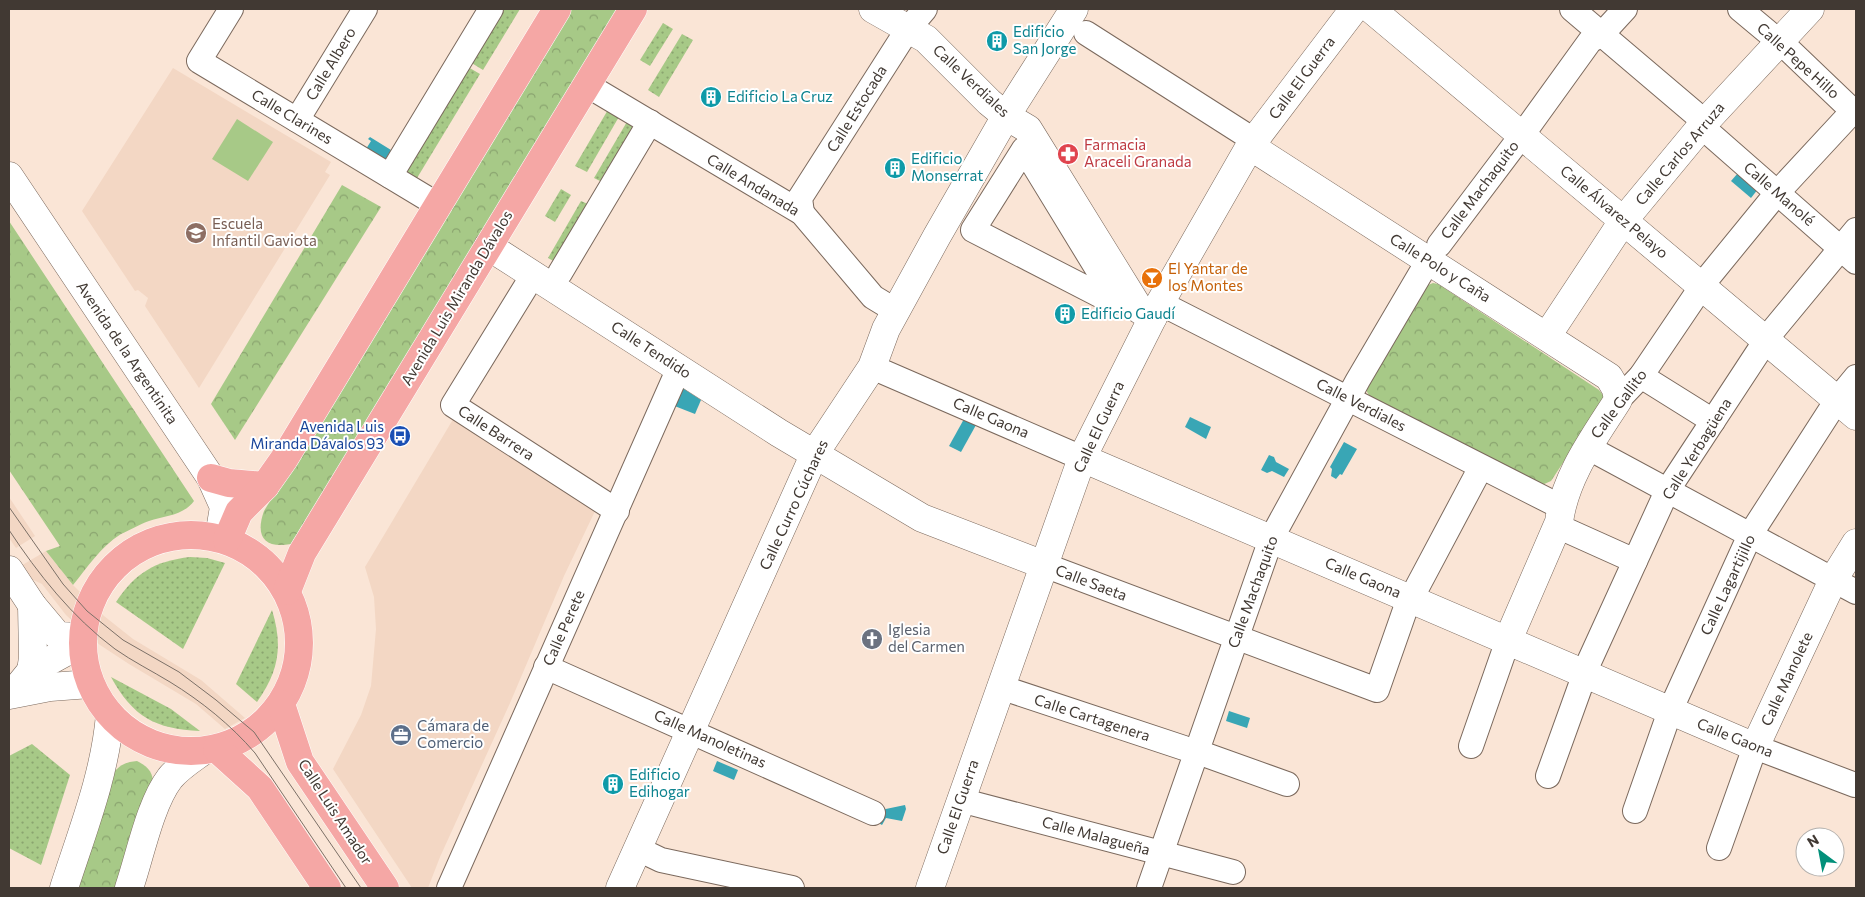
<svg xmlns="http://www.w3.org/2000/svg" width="1865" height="897" viewBox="0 0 1865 897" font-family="Commissioner,sans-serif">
<defs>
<pattern id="grass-dots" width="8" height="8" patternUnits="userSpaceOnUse" patternTransform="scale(1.25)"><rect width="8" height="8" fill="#a7c987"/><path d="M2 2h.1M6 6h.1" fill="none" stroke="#8aa46f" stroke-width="1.8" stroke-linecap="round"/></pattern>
<pattern id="park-crowns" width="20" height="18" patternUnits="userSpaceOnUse" patternTransform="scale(1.25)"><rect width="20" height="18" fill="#a7c987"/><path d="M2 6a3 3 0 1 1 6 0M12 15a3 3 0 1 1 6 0" fill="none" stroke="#8aa46f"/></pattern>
</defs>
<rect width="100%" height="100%" fill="#fae5d6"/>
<g fill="#f3d7c4">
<path d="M173,68L331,162L325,172L330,175L199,388L145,306L148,298L138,290L135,291L82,211Z"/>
<path d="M455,416L597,507L564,576L510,703L440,857L428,888H412L333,769L361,715L371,686L376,629L374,597L365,567Z"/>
<path d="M9,497L35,536L16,548L9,538Z"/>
<path d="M46,551L73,585L104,616L133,639L201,680L245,718L225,729L196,704L129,664L100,645L80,628L66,615L42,584L27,577L19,567Z"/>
</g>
<g fill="url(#grass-dots)">
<path d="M503,9H520L483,70L470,62Z"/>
<path d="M663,23L673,29L650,66L640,60Z"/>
<path d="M682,34L693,40L659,97L648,90Z"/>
<path d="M468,67L480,74L414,183L401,175Z"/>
<path d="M609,108L620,115L587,172L575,166Z"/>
<path d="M628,120L640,127L606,184L594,178Z"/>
<path d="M561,189L571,195L555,222L545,216Z"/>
<path d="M581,201L590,205L557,263L548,258Z"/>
<path d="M190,557L207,558L225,563L183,649L116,602C135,573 155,561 190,557Z"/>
<path d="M272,610C283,646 279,671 257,702L236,684Z"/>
<path d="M111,677L171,709L200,731C155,729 133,717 111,677Z"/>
<path d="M32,744L70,775L41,865L9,848V756Z"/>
</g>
<g fill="url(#park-crowns)">
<path d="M569,9H621L291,544C264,549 255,536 264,511Z"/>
<path d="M342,185L381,207L235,440L211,404Z"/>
<path d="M9,221L194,501C184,515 165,516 149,521C140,524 130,530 121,534C101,546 87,568 73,585L46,551L60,546L9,470Z"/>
<path d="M1433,283L1438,284L1599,390L1603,395V402L1551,481L1542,485L1371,398L1367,392V385L1428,285Z"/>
<path d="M137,761C151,768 154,775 153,790L121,888H74L110,777C118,766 124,762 137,761Z"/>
</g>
<path fill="#a7c987" d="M237,119L273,142L248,181L212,159Z"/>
<g fill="#39a6b5">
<path d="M370,137L391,150L385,160L366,149L371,141L368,139Z"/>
<path d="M1738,173L1758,189L1751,198L1731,181Z"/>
<path d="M681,387L701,400L695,414L672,405Z"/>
<path d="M1190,417L1211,427L1206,439L1185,427Z"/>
<path d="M964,419L976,425L961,452L949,446Z"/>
<path d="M1344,442L1357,449L1342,475L1340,474L1336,479L1331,476L1332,469L1330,467Z"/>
<path d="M1269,455L1274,457L1276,462L1289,469L1284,477L1272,471L1267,473L1261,470Z"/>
<path d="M1229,711L1250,718L1247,728L1226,721Z"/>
<path d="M717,761L738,770L734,780L713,771Z"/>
<path d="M905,805L906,809L902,821L886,818L882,825L875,821L881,810Z"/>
</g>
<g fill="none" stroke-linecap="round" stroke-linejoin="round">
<g stroke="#7b695d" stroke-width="26">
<g id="street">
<path d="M231,9L199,61L438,205"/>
<path d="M1572,9L1705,122"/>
<path d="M1740,9L1788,49L1856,114"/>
<path d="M1086,33L1249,137"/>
<path d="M587,85L802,213L873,297L896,311"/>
<path d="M297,120L365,9"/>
<path d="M1701,126L1856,262"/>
<path d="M1528,127L1590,41L1602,34L1625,9"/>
<path d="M1024,149L1115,298L1113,302L973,230Z"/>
<path d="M390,176L491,9"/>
<path d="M802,213L800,198L908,29L925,9"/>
<path d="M1439,245L1522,135"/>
<path d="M560,273L650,122"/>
<path d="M533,275L453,405L617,511"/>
<path d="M1160,303L1561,507"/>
<path d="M872,367L1082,458"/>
<path d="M1641,376L1713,421"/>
<path d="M1618,400L1641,376L1706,280L1777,193L1853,111"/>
<path d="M1587,447L1856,592"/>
<path d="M1566,530L1635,561"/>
<path d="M1044,565L1377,690L1405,610L1481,467"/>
<path d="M546,667L873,813"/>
<path d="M1000,687L1184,748"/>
<path d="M1471,746L1508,640"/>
<path d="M1206,755L1287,784"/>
<path d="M1548,776L1589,662L1667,491L1770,334L1856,230"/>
<path d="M960,800L1233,872"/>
<path d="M1635,811L1670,711L1750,535L1837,400L1856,377"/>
<path d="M1719,848L1755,747L1855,785"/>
<path d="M638,849L661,860L792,888"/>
<path d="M449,888L679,368"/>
<path d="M1149,888L1271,539L1358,380L1428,261"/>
</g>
</g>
<g stroke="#7b695d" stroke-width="29">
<g id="secondary">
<path d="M873,9L926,39L989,102L1006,116L1028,129L1140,310L1153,317"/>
<path d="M1371,9L1856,416"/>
<path d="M1250,146L1609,377L1616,389L1618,400C1594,438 1565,476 1559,522L1508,640"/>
<path d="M9,176L211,478L224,507L219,537"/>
<path d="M488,246L779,433L922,518L1044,565"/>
<path d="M1547,336L1623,221L1705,122L1810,9"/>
<path d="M1082,458L1755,747L1833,580L1856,543"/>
<path d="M9,570L32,605L58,636L83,637"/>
<path d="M31,671L33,658L32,605"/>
<path d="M13,693L31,671L82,643"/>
<path d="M9,695L50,687L90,684"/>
<path d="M64,888C82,832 105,775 110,715"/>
<path d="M129,888C140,856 150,804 170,778C179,767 192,759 203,751"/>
<path d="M620,888L815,453L872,367L886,329L937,236L1006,116L1074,9"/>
<path d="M930,888L1082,458L1160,303L1250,146L1354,9"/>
</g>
</g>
<g stroke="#fff" stroke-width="29">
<g id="primary">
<path d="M211,478L229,483L265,486"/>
<circle cx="191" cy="643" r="108"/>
<path d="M227,540L239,512L265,486L284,459L557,9"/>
<path d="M287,591L302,553L633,9"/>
<path d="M281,704L300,762L385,888"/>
<path d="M217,749L260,788L327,888"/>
</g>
</g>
<use href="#street" stroke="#fff" stroke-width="24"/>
<use href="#secondary" stroke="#fff" stroke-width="28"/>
<use href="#primary" stroke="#f5a7a5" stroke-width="28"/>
<g stroke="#7c7067" stroke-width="1">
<path d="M9,507L63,584L87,611L123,640L179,672L216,700L254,732L361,888"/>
<path d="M9,530C38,574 72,617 115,649C132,661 152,671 170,682C201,701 231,725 255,753L346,888"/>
</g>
</g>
<defs>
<g id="building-disc" transform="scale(1.125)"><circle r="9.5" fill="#0f9aa8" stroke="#fff"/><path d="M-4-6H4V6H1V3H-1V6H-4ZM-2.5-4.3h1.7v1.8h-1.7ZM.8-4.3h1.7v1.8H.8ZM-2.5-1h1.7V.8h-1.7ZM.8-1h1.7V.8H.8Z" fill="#fff"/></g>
<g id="pharmacy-disc" transform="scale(1.125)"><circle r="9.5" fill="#e0444e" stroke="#fff"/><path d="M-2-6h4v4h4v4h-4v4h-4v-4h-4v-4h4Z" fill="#fff"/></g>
<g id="school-disc" transform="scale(1.125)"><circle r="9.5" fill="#8d6e63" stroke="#fff"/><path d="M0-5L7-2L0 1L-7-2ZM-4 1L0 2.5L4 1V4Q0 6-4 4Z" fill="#fff"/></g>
<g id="bar-disc" transform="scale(1.125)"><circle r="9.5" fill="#e8710a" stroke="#fff"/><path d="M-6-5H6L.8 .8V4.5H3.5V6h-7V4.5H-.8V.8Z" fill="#fff"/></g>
<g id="bus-disc" transform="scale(1.125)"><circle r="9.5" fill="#1a4fb4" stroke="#fff"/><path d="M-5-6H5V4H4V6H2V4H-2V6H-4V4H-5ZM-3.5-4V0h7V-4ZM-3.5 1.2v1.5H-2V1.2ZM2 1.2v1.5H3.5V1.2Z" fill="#fff"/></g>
<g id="church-disc" transform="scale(1.125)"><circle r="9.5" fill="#6b7280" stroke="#fff"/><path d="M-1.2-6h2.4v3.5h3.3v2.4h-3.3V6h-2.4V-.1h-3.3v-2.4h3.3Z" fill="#fff"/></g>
<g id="office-disc" transform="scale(1.125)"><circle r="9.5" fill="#5c6f8a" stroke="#fff"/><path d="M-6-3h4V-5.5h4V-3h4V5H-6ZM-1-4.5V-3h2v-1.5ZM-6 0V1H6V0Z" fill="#fff"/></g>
</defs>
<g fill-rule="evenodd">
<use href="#building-disc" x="997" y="41"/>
<use href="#building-disc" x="711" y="97"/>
<use href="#pharmacy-disc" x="1068" y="154"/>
<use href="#building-disc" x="895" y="168"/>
<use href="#school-disc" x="196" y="233"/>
<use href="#bar-disc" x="1152" y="278"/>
<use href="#building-disc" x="1065" y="314"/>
<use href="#bus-disc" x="400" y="436"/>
<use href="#church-disc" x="872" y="639"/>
<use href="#office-disc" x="401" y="735"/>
<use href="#building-disc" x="613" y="784"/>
</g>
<g text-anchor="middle" stroke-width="4" stroke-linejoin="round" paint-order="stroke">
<g font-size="15" fill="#0d838f" stroke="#fff" text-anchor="start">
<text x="1013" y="37">Edificio<tspan x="1013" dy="17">San Jorge</tspan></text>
<text x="727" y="102">Edificio La Cruz</text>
<text x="911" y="164">Edificio<tspan x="911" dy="17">Monserrat</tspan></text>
<text x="1081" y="319">Edificio Gaudí</text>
<text x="629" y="780">Edificio<tspan x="629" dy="17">Edihogar</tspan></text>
</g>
<g font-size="15" fill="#413933" stroke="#fff">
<text transform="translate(1798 61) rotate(42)" y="5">Calle Pepe Hillo</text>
<text transform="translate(331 64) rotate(-59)" y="5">Calle Albero</text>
<text transform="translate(1302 78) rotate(-53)" y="5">Calle El Guerra</text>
<text transform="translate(971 81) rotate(43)" y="5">Calle Verdiales</text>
<text transform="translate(857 109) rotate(-58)" y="5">Calle Estocada</text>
<text transform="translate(292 117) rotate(31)" y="5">Calle Clarines</text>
<text transform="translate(1680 154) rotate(-50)" y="5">Calle Carlos Arruza</text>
<text transform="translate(753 185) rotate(31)" y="5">Calle Andanada</text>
<text transform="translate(1480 190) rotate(-53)" y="5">Calle Machaquito</text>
<text transform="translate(1779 194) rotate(41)" y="5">Calle Manolé</text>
<text transform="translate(1614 212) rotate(40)" y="5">Calle Álvarez Pelayo</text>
<text transform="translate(1440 268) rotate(32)" y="5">Calle Polo y Caña</text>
<text transform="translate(457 298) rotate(-59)" y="5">Avenida Luis Miranda Dávalos</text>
<text transform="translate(651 350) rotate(33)" y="5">Calle Tendido</text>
<text transform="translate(127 353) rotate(56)" y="5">Avenida de la Argentinita</text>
<text transform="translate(1619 404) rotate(-53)" y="5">Calle Gallito</text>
<text transform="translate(1361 405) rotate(27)" y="5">Calle Verdiales</text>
<text transform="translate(991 418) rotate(23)" y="5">Calle Gaona</text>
<text transform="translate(1099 427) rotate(-65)" y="5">Calle El Guerra</text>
<text transform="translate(496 433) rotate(33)" y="5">Calle Barrera</text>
<text transform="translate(1697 449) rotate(-58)" y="5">Calle Yerbagüena</text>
<text transform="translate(794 505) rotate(-65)" y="5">Calle Curro Cúchares</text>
<text transform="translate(1363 578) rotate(23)" y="5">Calle Gaona</text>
<text transform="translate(1091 583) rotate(21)" y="5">Calle Saeta</text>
<text transform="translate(1728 585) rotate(-65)" y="5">Calle Lagartijillo</text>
<text transform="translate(1253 592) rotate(-70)" y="5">Calle Machaquito</text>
<text transform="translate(564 628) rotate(-66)" y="5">Calle Perete</text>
<text transform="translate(1787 679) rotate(-65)" y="5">Calle Manolete</text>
<text transform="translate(1092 718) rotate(18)" y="5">Calle Cartagenera</text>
<text transform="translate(1735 738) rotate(22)" y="5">Calle Gaona</text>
<text transform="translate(710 739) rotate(24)" y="5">Calle Manoletinas</text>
<text transform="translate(958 807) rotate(-71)" y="5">Calle El Guerra</text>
<text transform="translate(335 812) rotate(57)" y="5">Calle Luis Amador</text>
<text transform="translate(1096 836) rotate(15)" y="5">Calle Malagueña</text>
</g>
<g font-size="15" fill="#be3a42" stroke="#fff" text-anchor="start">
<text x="1084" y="150">Farmacia<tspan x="1084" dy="17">Araceli Granada</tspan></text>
</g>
<g font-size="15" fill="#785e54" stroke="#fff" text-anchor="start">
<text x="212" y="229">Escuela<tspan x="212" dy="17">Infantil Gaviota</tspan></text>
</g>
<g font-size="15" fill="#c56008" stroke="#fff" text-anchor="start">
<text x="1168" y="274">El Yantar de<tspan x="1168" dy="17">los Montes</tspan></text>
</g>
<g font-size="15" fill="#164399" stroke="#fff" text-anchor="end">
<text x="384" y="432">Avenida Luis<tspan x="384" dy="17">Miranda Dávalos 93</tspan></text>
</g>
<g font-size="15" fill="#5b616d" stroke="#fff" text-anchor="start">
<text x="888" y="635">Iglesia<tspan x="888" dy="17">del Carmen</tspan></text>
</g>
<g font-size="15" fill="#4e5e75" stroke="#fff" text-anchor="start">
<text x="417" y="731">Cámara de<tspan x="417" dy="17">Comercio</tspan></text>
</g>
</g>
<rect width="1865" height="897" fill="none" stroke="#413933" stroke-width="20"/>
<g transform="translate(1820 852) rotate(328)"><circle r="24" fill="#ffffff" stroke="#b3b0ad"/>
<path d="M0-4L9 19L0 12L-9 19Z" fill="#02907a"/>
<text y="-8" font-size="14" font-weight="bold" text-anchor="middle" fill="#413933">N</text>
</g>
</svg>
